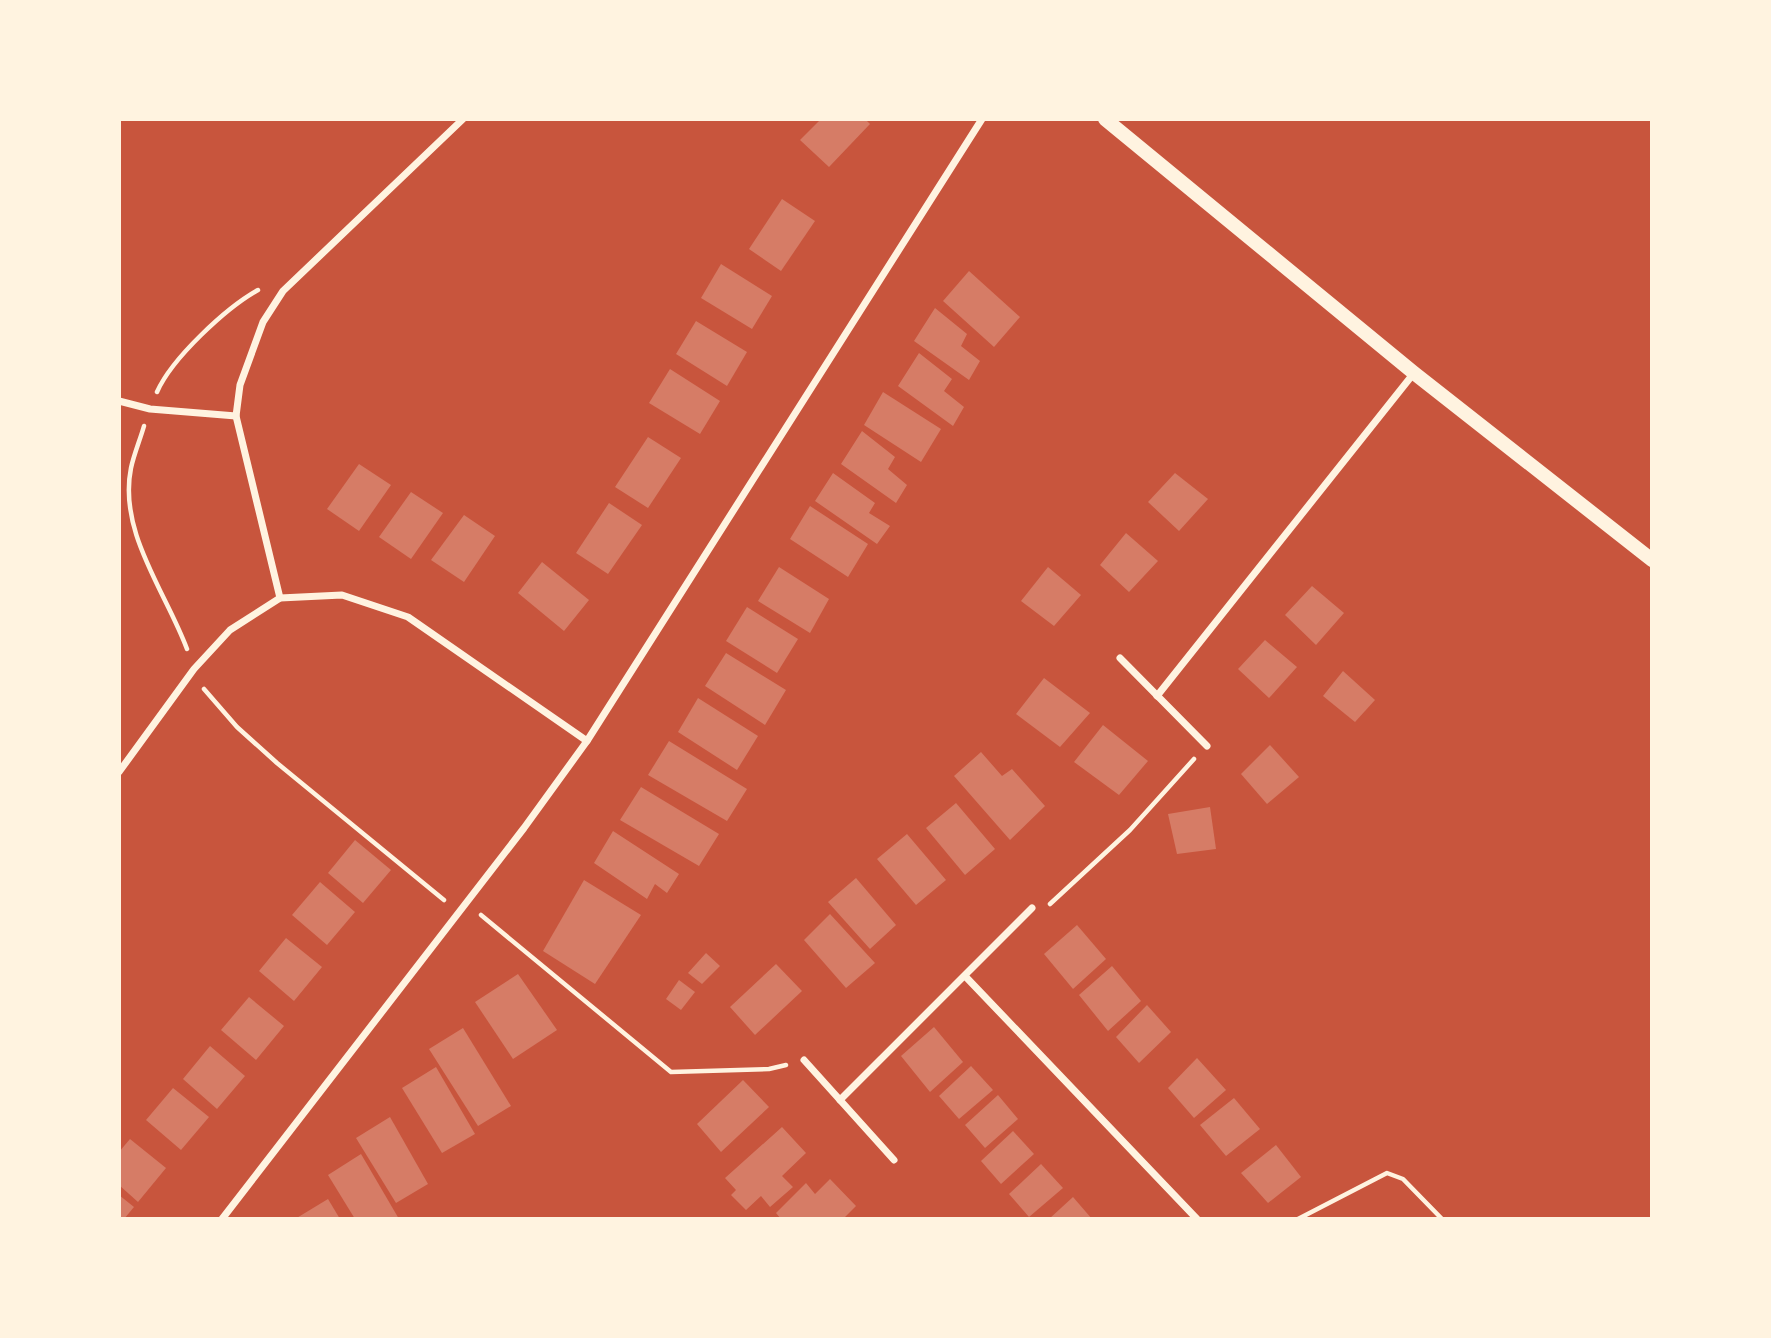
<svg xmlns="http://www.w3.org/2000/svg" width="1771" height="1338" viewBox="0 0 1771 1338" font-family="'Roboto Condensed',sans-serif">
<rect width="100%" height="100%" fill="#c8553d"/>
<g fill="#d67c66">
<path d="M821,119H865L870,124L829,167L800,140Z"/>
<path d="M782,199L815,221L781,271L749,249Z"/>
<path d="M721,264L772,296L752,329L701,298Z"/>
<path d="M969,271L1020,317L994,347L943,301Z"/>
<path d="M935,308L967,334L961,346L980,361L969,380L914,341Z"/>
<path d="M696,321L747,352L727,386L676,354Z"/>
<path d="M919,353L952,379L944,391L964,407L953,426L898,386Z"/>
<path d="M670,369L720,401L700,434L649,403Z"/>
<path d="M883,392L941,429L921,462L864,425Z"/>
<path d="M862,431L895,457L888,469L907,485L896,503L841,464Z"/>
<path d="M648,437L681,458L648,508L615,487Z"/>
<path d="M359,464L391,485L359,531L327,509Z"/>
<path d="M833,473L875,503L869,513L890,526L877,544L815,501Z"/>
<path d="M1175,473L1208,499L1179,531L1148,502Z"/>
<path d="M411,492L443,513L411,559L379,537Z"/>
<path d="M609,503L642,525L608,574L576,553Z"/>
<path d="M810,506L868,544L848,577L790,539Z"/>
<path d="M464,515L495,536L464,582L431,560Z"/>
<path d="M1126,533L1158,561L1129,592L1100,565Z"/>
<path d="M542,562L589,600L564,631L518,593Z"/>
<path d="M779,567L829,599L810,633L758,601Z"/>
<path d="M1048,567L1081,595L1054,626L1021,601Z"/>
<path d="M1312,586L1344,613L1316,645L1285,615Z"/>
<path d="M747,607L798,639L777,673L726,641Z"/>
<path d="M1265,640L1297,667L1269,698L1238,669Z"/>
<path d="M726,653L786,690L765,725L705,686Z"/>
<path d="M1343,671L1375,700L1355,722L1323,696Z"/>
<path d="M1044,678L1090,713L1060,747L1016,714Z"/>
<path d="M698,698L758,736L737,770L678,732Z"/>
<path d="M1103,725L1148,761L1119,795L1074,762Z"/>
<path d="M669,741L747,789L727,821L648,775Z"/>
<path d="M1270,745L1299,777L1267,804L1241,774Z"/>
<path d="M981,752L1002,776L1012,769L1045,806L1010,840L954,776Z"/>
<path d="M641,787L719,834L699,866L620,820Z"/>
<path d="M956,803L995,849L965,875L926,828Z"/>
<path d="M1210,807L1216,849L1177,854L1168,814Z"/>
<path d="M613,831L679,874L667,893L655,884L647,899L594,863Z"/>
<path d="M907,834L946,880L916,905L877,859Z"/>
<path d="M355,840L391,870L363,903L328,873Z"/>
<path d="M856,878L896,925L870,949L828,902Z"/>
<path d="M584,880L641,915L595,984L543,951Z"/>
<path d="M320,882L355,912L327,945L292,915Z"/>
<path d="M830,914L875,963L846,988L804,940Z"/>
<path d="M1077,925L1106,959L1073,989L1044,954Z"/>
<path d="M286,938L322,967L294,1001L259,971Z"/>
<path d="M706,953L720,966L702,984L688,973Z"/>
<path d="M776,964L802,991L755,1035L730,1007Z"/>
<path d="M1112,966L1141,1001L1108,1031L1079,995Z"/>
<path d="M518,974L557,1030L513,1059L475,1002Z"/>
<path d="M679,980L695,992L681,1010L666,999Z"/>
<path d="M249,997L284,1026L256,1060L221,1030Z"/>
<path d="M1147,1005L1171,1032L1139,1063L1116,1037Z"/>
<path d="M934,1027L963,1062L930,1092L901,1056Z"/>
<path d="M463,1028L511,1106L478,1126L429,1049Z"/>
<path d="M210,1046L245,1076L217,1109L183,1079Z"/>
<path d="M1197,1058L1226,1090L1194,1118L1168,1088Z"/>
<path d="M971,1066L993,1090L959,1119L939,1096Z"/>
<path d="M436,1067L475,1134L442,1153L402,1088Z"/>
<path d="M743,1080L769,1107L721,1152L697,1124Z"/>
<path d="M173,1088L209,1117L181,1150L146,1120Z"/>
<path d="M998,1095L1018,1119L985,1148L965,1125Z"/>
<path d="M1234,1098L1260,1129L1226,1156L1200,1125Z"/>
<path d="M390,1117L428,1184L396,1203L356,1138Z"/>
<path d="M782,1127L806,1153L782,1176L793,1187L770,1207L761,1196L746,1210L731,1195L736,1190L725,1178Z"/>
<path d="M1013,1131L1034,1154L1001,1184L981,1161Z"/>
<path d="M130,1139L166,1168L138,1202L119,1185V1152Z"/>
<path d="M1276,1145L1301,1177L1268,1203L1241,1173Z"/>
<path d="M361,1154L399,1219H355L328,1175Z"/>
<path d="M1041,1164L1063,1188L1029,1217L1009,1194Z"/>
<path d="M830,1179L856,1206L843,1219H781L776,1213L806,1183L815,1194Z"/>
<path d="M119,1195L134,1207L124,1219H119Z"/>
<path d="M1073,1197L1092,1219H1049Z"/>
<path d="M328,1199L340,1219H295Z"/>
</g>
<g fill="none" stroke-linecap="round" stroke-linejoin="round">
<g stroke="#fff3e0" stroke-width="4.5">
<path d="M157,392C172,358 226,308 258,290"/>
<path d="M144,426C140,440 134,454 131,468C118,532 166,592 187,649"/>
<path d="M204,689L237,727L277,763L444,900"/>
<path d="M1050,904L1130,830L1194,759"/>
<path d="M481,915L671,1072L769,1069L786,1065"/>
<path d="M1298,1219L1387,1173L1403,1179L1442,1219"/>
</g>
<g stroke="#fff3e0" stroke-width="7">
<path d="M119,401L150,409L236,416"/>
<path d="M280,598L236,416L240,385L263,322L283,291L463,119"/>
<path d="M1120,658L1207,746"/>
<path d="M1157,696L1414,373"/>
<path d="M119,772L194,669L230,630L280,598L342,595L408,617L587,741"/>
<path d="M965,976L1197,1219"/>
<path d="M804,1060L894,1160"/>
<path d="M840,1100L1032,908"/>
<path d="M222,1219L524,828L587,741L982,119"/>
</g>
<path stroke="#fff3e0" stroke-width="14" d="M1105,119L1414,373L1652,560"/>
</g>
<rect width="1771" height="1338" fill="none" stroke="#fff3e0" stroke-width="242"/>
</svg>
